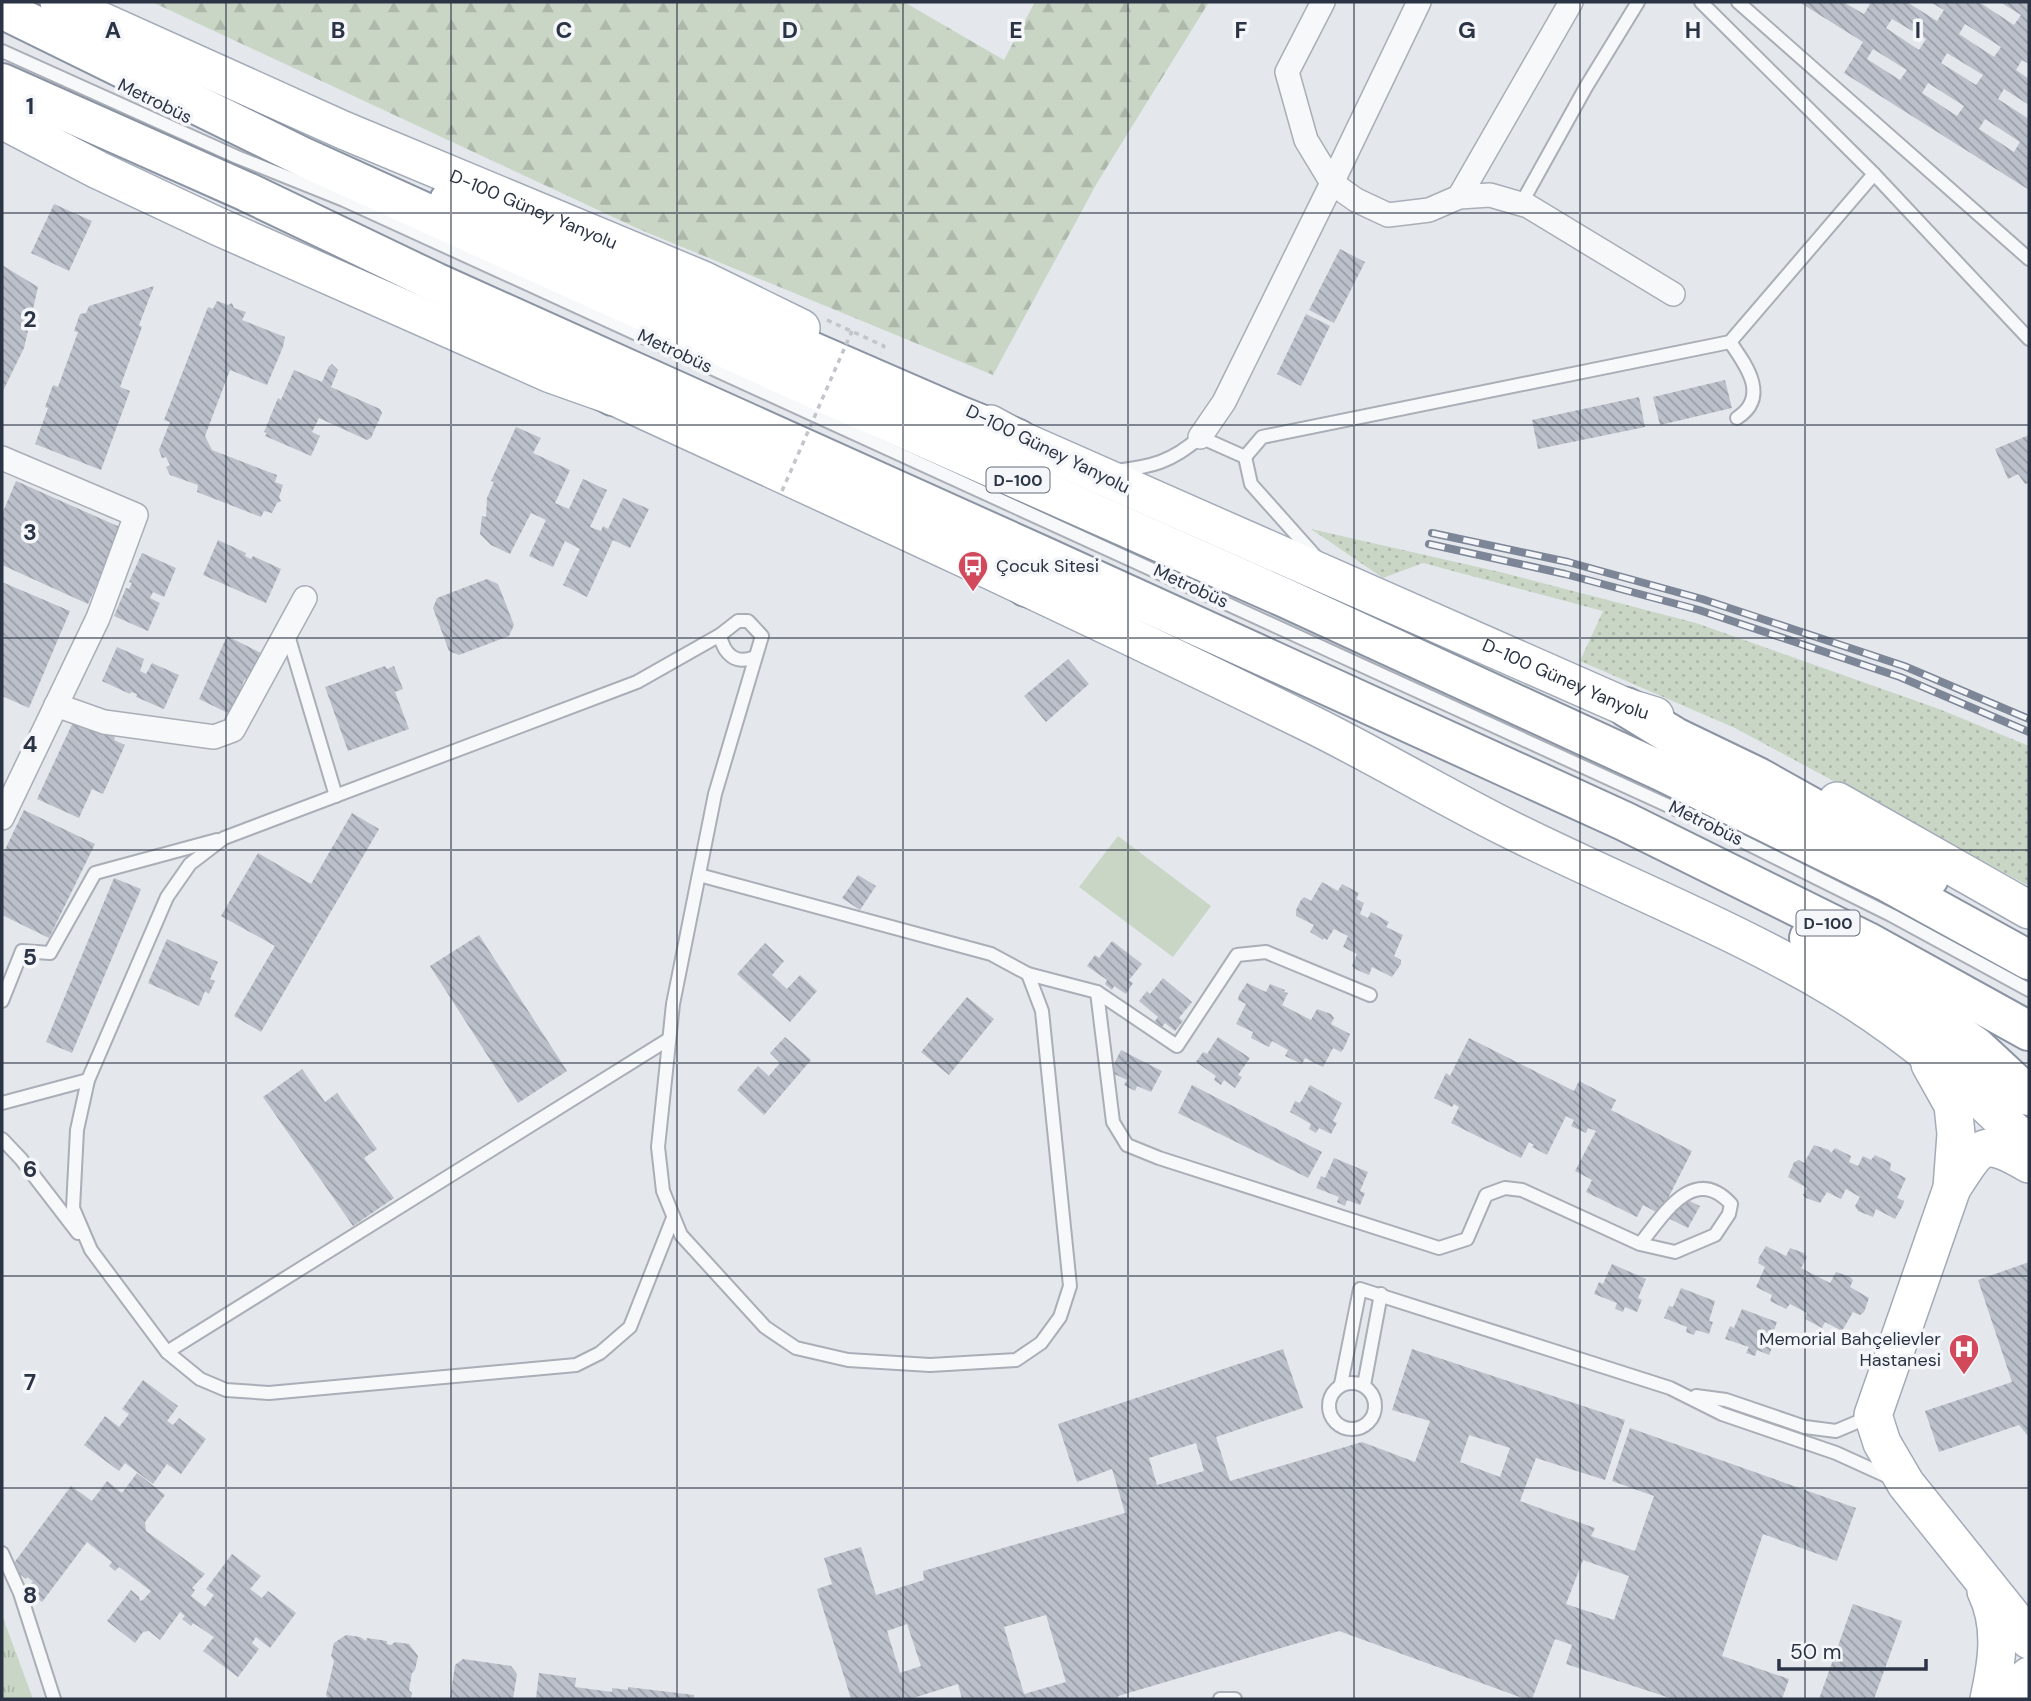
<svg xmlns="http://www.w3.org/2000/svg" width="2031" height="1701" viewBox="0 0 2031 1701" font-family="'DM Sans',sans-serif">
<defs>
<pattern id="grass-dots" width="8" height="8" patternUnits="userSpaceOnUse" patternTransform="scale(1.75)"><rect width="8" height="8" fill="#c9d6c5"/><path d="M2 2h.1M6 6h.1" fill="none" stroke="#adb8ab" stroke-width="1.8" stroke-linecap="round"/></pattern>
<pattern id="forest-firs" width="22" height="20" patternUnits="userSpaceOnUse" patternTransform="scale(1.75)"><rect width="22" height="20" fill="#c9d6c5"/><path d="M5 1l3.5 6h-7zM16 11l3.5 6h-7z" fill="#adb8ab"/></pattern>
<pattern id="park-tufts" width="24" height="20" patternUnits="userSpaceOnUse" patternTransform="scale(1.75)"><rect width="24" height="20" fill="#c9d6c5"/><path d="M3 7l-1-3M5 7V3M7 7l1-3M15 17l-1-3M17 17v-4M19 17l1-3" fill="none" stroke="#adb8ab"/></pattern>
<pattern id="building-back-hatch" width="6" height="6" patternUnits="userSpaceOnUse" patternTransform="scale(1.75)"><rect width="6" height="6" fill="#bbc0ca"/><path d="M-1 5l2 2M0 0l6 6M5-1l2 2" fill="none" stroke="#989da6"/></pattern>
</defs>
<rect width="100%" height="100%" fill="#e4e7ec"/>
<path fill="url(#grass-dots)" d="M1311,529L1504,573L1696,623L1939,709L2029,746V886L1735,728L1580,661L1603,611L1423,563L1383,578Z"/>
<path fill="url(#forest-firs)" d="M152,2H904L1004,60L1035,2H1209L1097,183L993,375L641,230Z"/>
<path fill="url(#park-tufts)" d="M2,1615L33,1699H2Z"/>
<path fill="#c9d6c5" d="M1118,836L1211,906L1173,957L1079,887Z"/>
<g fill="url(#building-back-hatch)" fill-rule="evenodd">
<path d="M1799,2H1843L1864,14L1870,4L1866,2H1907L1937,21L1944,10L1930,2H1979L2014,25L2021,15L2000,2H2029V64L2022,60L2016,70L2029,79V105L2004,89L1998,99L2029,119V190L1844,73L1863,42ZM1892,19L1926,39L1919,50L1886,28ZM1965,24L2001,47L1994,57L1959,34ZM1873,49L1907,70L1900,80L1867,59ZM1947,53L1983,75L1976,85L1941,63ZM1928,83L1964,106L1957,116L1922,93ZM1985,119L2020,142L2014,152L1979,129Z"/>
<path d="M54,204L92,221L69,271L31,253Z"/>
<path d="M1340,249L1365,262L1334,323L1309,310Z"/>
<path d="M2,265L38,287L24,348L2,393Z"/>
<path d="M154,286L139,325L142,327L120,387L130,391L101,470L35,444L48,408L45,407L53,385L58,387L78,332L74,331L80,314L86,313L89,306Z"/>
<path d="M217,301L228,305L232,303L234,308L246,312L242,320L285,337L283,347L267,385L230,370L205,436L212,450L277,475L275,482L283,485L279,497L281,501L277,503L272,513L264,511L261,517L197,492L198,485L170,475L166,467L170,465L166,457L162,458L159,450L170,422L164,420L208,307L213,309Z"/>
<path d="M1306,314L1330,326L1301,386L1277,374Z"/>
<path d="M332,364L338,370L331,387L380,409L382,413L371,438L367,440L319,418L312,432L320,436L311,456L265,436L267,433L264,432L278,398L281,400L294,370L322,382L329,366Z"/>
<path d="M1725,380L1732,408L1660,425L1653,397Z"/>
<path d="M1639,397L1645,427L1538,449L1532,420Z"/>
<path d="M516,427L541,438L533,453L570,470L555,503L569,509L583,479L607,490L590,527L601,531L603,526L608,529L623,498L649,509L630,548L613,540L587,597L563,585L580,549L565,541L553,567L529,556L546,520L531,513L510,554L491,545L480,534L482,516L486,517L487,498L494,482L491,481Z"/>
<path d="M2029,435V483L2025,484L2018,474L2008,479L1995,449Z"/>
<path d="M16,481L122,528L88,604L2,565V514Z"/>
<path d="M218,540L246,553L245,556L251,559L253,556L281,569L266,603L203,575Z"/>
<path d="M142,553L176,568L164,597L153,592L150,598L160,603L148,631L114,616L126,588L129,589L132,583L129,582Z"/>
<path d="M487,579L498,584L514,625L509,636L459,655L449,651L433,608L437,598Z"/>
<path d="M2,582L70,611L29,708L2,696Z"/>
<path d="M227,636L261,653L248,680L245,679L242,685L245,686L232,715L199,699Z"/>
<path d="M117,647L144,659L140,671L146,674L152,663L179,675L164,709L136,697L137,694L131,692L130,694L102,681Z"/>
<path d="M1068,659L1089,684L1046,722L1024,696Z"/>
<path d="M385,666L387,669L394,666L403,689L395,692L409,729L348,751L325,687Z"/>
<path d="M75,718L115,737L114,740L125,745L103,794L92,789L79,818L37,799Z"/>
<path d="M24,810L95,844L49,938L2,915V856Z"/>
<path d="M352,813L379,829L261,1032L234,1016L275,946L221,916L258,853L311,884Z"/>
<path d="M858,875L876,886L860,910L842,898Z"/>
<path d="M114,878L141,889L72,1053L46,1042Z"/>
<path d="M1322,882L1338,891L1342,884L1359,893L1356,899L1364,903L1360,914L1368,918L1371,912L1389,922L1386,927L1403,935L1394,956L1401,960V964L1392,977L1372,967L1369,975L1355,969L1352,966L1357,954L1343,947L1348,936L1334,929L1327,940L1324,938L1323,940L1310,932L1314,925L1296,916V910L1301,900L1304,897L1311,901Z"/>
<path d="M479,935L567,1071L518,1103L430,966Z"/>
<path d="M167,939L218,962L210,979L215,981L209,994L205,991L199,1006L148,983Z"/>
<path d="M1112,941L1142,964L1129,980L1133,983L1126,994L1114,986L1112,990L1105,984L1107,980L1087,966L1095,955L1099,958Z"/>
<path d="M765,943L784,961L772,975L787,989L800,975L817,991L790,1022L737,974Z"/>
<path d="M1163,978L1192,1002L1179,1018L1183,1021L1175,1031L1165,1023L1162,1027L1155,1021L1158,1017L1139,1001L1147,991L1150,994Z"/>
<path d="M1247,983L1266,992L1270,984L1285,990L1284,992L1288,993L1282,1005L1311,1020L1317,1009L1331,1014L1334,1018L1331,1024L1350,1034L1344,1048L1341,1052L1333,1048L1323,1067L1305,1058L1302,1064L1285,1056L1288,1050L1272,1041L1269,1047L1251,1038L1253,1032L1236,1024L1246,1004L1238,1000L1239,995Z"/>
<path d="M967,997L994,1019L949,1075L921,1052Z"/>
<path d="M785,1037L811,1060L764,1115L737,1090L758,1066L769,1076L780,1063L770,1053Z"/>
<path d="M1218,1037L1250,1058L1238,1075L1242,1077L1235,1088L1224,1080L1221,1085L1214,1080L1216,1076L1196,1062L1203,1052L1207,1054Z"/>
<path d="M1469,1038L1574,1091L1579,1081L1616,1100L1611,1110L1692,1151L1660,1214L1643,1205L1637,1217L1586,1192L1592,1180L1575,1171L1596,1131L1588,1128L1586,1133L1571,1126L1574,1120L1566,1116L1547,1155L1532,1147L1534,1145L1529,1142L1521,1158L1451,1123L1459,1107L1454,1104L1452,1107L1434,1098L1446,1073L1450,1076Z"/>
<path d="M1121,1050L1162,1071L1151,1092L1137,1086L1135,1091L1124,1085L1127,1080L1110,1072Z"/>
<path d="M302,1069L325,1102L337,1093L377,1149L364,1158L394,1198L353,1226L263,1097Z"/>
<path d="M1192,1085L1322,1152L1308,1178L1178,1113Z"/>
<path d="M1310,1085L1342,1103L1333,1121L1337,1123L1331,1134L1319,1128L1316,1133L1309,1129L1311,1124L1290,1112L1295,1101L1300,1103Z"/>
<path d="M1814,1145L1829,1150L1831,1153L1835,1148L1851,1156L1849,1162L1858,1166L1863,1156L1871,1160L1875,1155L1891,1163L1890,1170L1906,1178L1897,1198L1904,1201L1903,1205L1895,1219L1876,1209L1873,1217L1858,1211L1855,1206L1860,1197L1846,1189L1841,1199L1827,1192L1820,1203L1806,1198L1803,1195L1807,1188L1788,1177L1794,1162L1799,1160L1804,1163Z"/>
<path d="M1334,1158L1368,1172L1360,1191L1365,1193L1360,1205L1347,1200L1345,1206L1337,1202L1339,1197L1316,1188L1321,1176L1325,1178Z"/>
<path d="M1681,1197L1700,1206L1688,1228L1670,1219Z"/>
<path d="M1766,1246L1786,1256L1790,1248L1804,1253L1807,1257L1801,1268L1830,1283L1836,1272L1850,1277L1853,1280L1850,1287L1869,1298L1864,1312L1860,1315L1853,1312L1842,1331L1825,1322L1822,1328L1805,1319L1807,1313L1790,1304L1786,1309L1770,1301L1772,1295L1756,1287L1765,1267L1758,1263L1759,1260L1758,1259Z"/>
<path d="M2029,1262V1437L2019,1425L1939,1452L1925,1411L2012,1382L1978,1280Z"/>
<path d="M1612,1264L1646,1279L1638,1298L1642,1300L1637,1312L1625,1307L1623,1312L1615,1309L1617,1303L1594,1294L1599,1282L1603,1284Z"/>
<path d="M1681,1288L1715,1301L1709,1321L1713,1322L1709,1334L1696,1330L1694,1335L1686,1332L1687,1327L1664,1318L1669,1306L1673,1307Z"/>
<path d="M1742,1309L1777,1322L1770,1341L1774,1343L1769,1355L1757,1350L1755,1356L1746,1353L1749,1347L1725,1339L1730,1326L1734,1328Z"/>
<path d="M1283,1349L1303,1408L1216,1437L1230,1481L1362,1442L1415,1462L1430,1421L1392,1410L1412,1349L1625,1420L1605,1480L1536,1458L1520,1501L1595,1528L1591,1536L1635,1551L1654,1496L1612,1481L1630,1428L1856,1508L1837,1561L1763,1534L1722,1656L1789,1679L1782,1699H1673L1566,1664L1572,1645L1555,1639L1532,1699H1525L1339,1631L1118,1696L1119,1699H962L958,1684L910,1699H851L817,1589L832,1584L824,1558L861,1547L876,1595L924,1580L923,1571L1125,1513L1112,1469L1077,1482L1058,1424ZM1469,1435L1510,1448L1500,1477L1460,1462ZM1196,1443L1204,1471L1157,1485L1149,1458ZM1583,1560L1629,1576L1614,1620L1566,1604ZM1046,1615L1066,1682L1024,1694L1004,1627ZM907,1624L921,1666L900,1673L887,1631Z"/>
<path d="M143,1380L178,1406L167,1421L173,1425L179,1418L206,1439L181,1474L167,1464L153,1484L125,1463L119,1471L84,1445L105,1416L119,1427L129,1414L122,1409Z"/>
<path d="M137,1473L165,1495L145,1522L146,1531L205,1574L192,1588L195,1590L191,1596L205,1607L214,1595L206,1589L232,1554L261,1576L250,1589L262,1598L268,1591L296,1613L270,1648L256,1637L252,1643L259,1649L238,1677L203,1651L214,1637L193,1623L191,1626L182,1619L185,1616L180,1612L160,1640L149,1631L143,1632L135,1643L107,1621L131,1590L139,1597L140,1601L143,1600L151,1591L119,1567L115,1571L109,1566L112,1562L87,1542L42,1602L26,1590L33,1581L27,1577L26,1579L11,1567L71,1486L92,1501L107,1481L122,1493Z"/>
<path d="M1853,1604L1902,1621L1874,1699H1819Z"/>
<path d="M346,1635L360,1637L366,1641L367,1638L387,1641V1644L391,1645L395,1642L409,1644L418,1656L415,1670L412,1673L409,1690L412,1693L411,1699H329L326,1695L334,1661L331,1656L334,1643Z"/>
<path d="M463,1659L511,1666L517,1674L513,1699H450L455,1665Z"/>
<path d="M539,1673L576,1678L575,1687L612,1692V1688L628,1690V1687L694,1695V1699H540L536,1698Z"/>
</g>
<g fill="none" stroke-linecap="round" stroke-linejoin="round">
<g stroke="#a9aeb7" stroke-width="16">
<g id="service">
<path d="M1701,2L1874,174L2029,339"/>
<path d="M1738,2L2029,259"/>
<path d="M2,51L237,157L344,200L1706,823L1891,915L2029,990"/>
<path d="M1521,204L1586,87L1638,2"/>
<path d="M1730,342C1746,365 1770,397 1737,418"/>
<path d="M1245,457L1262,437L1730,342L1874,174"/>
<path d="M1245,457L1251,484L1317,558"/>
<path d="M1115,471C1151,467 1172,462 1200,437L1245,457"/>
<path d="M287,632L336,796"/>
<path d="M720,635C724,655 736,665 755,657"/>
<path d="M1028,974L1097,992L1177,1046L1237,955L1266,952L1370,995"/>
<path d="M1097,992L1113,1122L1127,1145L1159,1158L1439,1248L1467,1239L1486,1195L1505,1188L1522,1190L1640,1244L1675,1252L1715,1235L1729,1214L1731,1204C1693,1163 1663,1216 1640,1244"/>
<path d="M2,1001L22,951L50,953L95,873L217,840"/>
<path d="M2,1103L88,1080"/>
<path d="M2,1139L21,1159L78,1233"/>
<path d="M673,1218L630,1327L600,1353L576,1365L269,1393L226,1390L200,1379L167,1352L91,1250L73,1208L77,1130L88,1080L167,897L190,864L224,838L637,682L720,635L738,621H748L762,636L715,794L673,1004L658,1147L663,1191L681,1235L765,1327L796,1348L848,1360L930,1365L1016,1360L1041,1343L1060,1317L1070,1286L1042,1011L1028,974L991,954L699,875"/>
<path d="M167,1352L669,1039"/>
<circle cx="1352" cy="1406" r="23"/>
<path d="M1341,1384L1360,1289L1670,1388L1722,1414L1836,1453L1891,1478"/>
<path d="M1364,1385L1381,1294"/>
<path d="M1696,1396L1726,1400L1805,1427L1836,1431L1869,1417"/>
<path d="M2,1553L20,1593L54,1699"/>
<path d="M1220,1699H1235"/>
</g>
</g>
<g stroke="#a9aeb7" stroke-width="26">
<g id="minor">
<path d="M1323,2L1287,72L1306,140L1332,183L1356,200L1388,215L1429,210L1459,197L1490,195L1528,206L1673,294"/>
<path d="M1459,197L1571,2"/>
<path d="M1200,437L1224,402L1332,183L1419,2"/>
<path d="M2,458L136,515L98,618L2,818"/>
<path d="M56,705L104,722L214,737L233,730L305,598"/>
</g>
</g>
<g stroke="#a3abb8" stroke-width="40">
<g id="primary">
<path id="s1" d="M59,2L343,130L703,280L801,328"/>
<path d="M2,120L98,170L217,226L551,374L613,396C846,503 1079,610 1309,723C1376,756 1441,795 1509,829C1617,883 1731,927 1835,989C1908,1033 1970,1087 2029,1146"/>
<path id="s2" d="M990,424L1018,439L1626,707L1655,716"/>
<path d="M1837,801L2029,910"/>
<path d="M1930,1064L1953,1105L1956,1134L1952,1188L1873,1415L1882,1443L1906,1484L2015,1620L2029,1640"/>
<path d="M1952,1188C1980,1145 1981,1136 2029,1164"/>
<path d="M1986,1591C2003,1626 1997,1663 1989,1699"/>
<path d="M2001,1699L2029,1676"/>
</g>
</g>
<g stroke="#8b94a3" stroke-width="42">
<g id="trunk">
<path d="M2,9L301,156L839,400L1283,597L1661,771L1889,883L2029,960"/>
<path d="M2,83L247,192L435,282L1041,555L1624,821L1866,941L2029,1031"/>
<path d="M449,201L496,214L958,415L1018,439"/>
<path d="M530,353L546,359L613,396"/>
<path d="M1026,587L1085,602L1120,619"/>
<path d="M1626,707L1675,737L1758,777L1833,819L1929,878"/>
<path d="M1809,938L1931,1015L1975,1046L2029,1096"/>
</g>
</g>
<path stroke="#c2c5cb" stroke-width="3.5" stroke-dasharray="5 5" stroke-linecap="butt" d="M827,320L884,346L881,353"/>
<use href="#service" stroke="#f7f8fa" stroke-width="12"/>
<use href="#minor" stroke="#f7f8fa" stroke-width="23"/>
<use href="#primary" stroke="#fff" stroke-width="37"/>
<use href="#trunk" stroke="#fff" stroke-width="38"/>
<g stroke="#7d8696" stroke-width="8">
<g id="rail">
<path d="M1432,533L1568,562L1702,599L1904,666L2029,719"/>
<path d="M1429,544L1565,574L1699,610L1900,677L2029,732"/>
</g>
</g>
<use href="#rail" stroke="#f4f6f9" stroke-width="5" stroke-dasharray="16" stroke-linecap="butt"/>
<path stroke="#c2c5cb" stroke-width="3.5" stroke-dasharray="5 5" stroke-linecap="butt" d="M782,491L852,331"/>
</g>
<path fill="none" stroke="#2b3445" stroke-width="2" stroke-opacity="0.55" d="M226,2V1699M451,2V1699M677,2V1699M903,2V1699M1128,2V1699M1354,2V1699M1580,2V1699M1805,2V1699M2,213H2029M2,425H2029M2,638H2029M2,850H2029M2,1063H2029M2,1276H2029M2,1488H2029"/>
<defs>
<g id="bus-pin" transform="scale(1.575)"><path d="M0 17L-7.5 6A9.5 9.5 0 1 1 7.5 6Z" fill="#d1495b" stroke="#f4f6f9"/><path d="M-5-6H5V4H4V6H2V4H-2V6H-4V4H-5ZM-3.5-4V0h7V-4ZM-3.5 1.2v1.5H-2V1.2ZM2 1.2v1.5H3.5V1.2Z" fill="#fff"/></g>
<g id="hospital-pin" transform="scale(1.575)"><path d="M0 17L-7.5 6A9.5 9.5 0 1 1 7.5 6Z" fill="#d1495b" stroke="#f4f6f9"/><path d="M-5-5h3v3.5h4V-5h3V5h-3V1.5h-4V5h-3Z" fill="#fff"/></g>
</defs>
<g fill-rule="evenodd">
<use href="#bus-pin" x="973" y="566"/>
<use href="#hospital-pin" x="1964" y="1349"/>
</g>
<g text-anchor="middle" stroke-width="7" stroke-linejoin="round" paint-order="stroke">
<g fill="#f4f6f9" stroke="#676e7b" stroke-width="2">
<rect x="986.5" y="467.5" width="63" height="25" rx="5"/>
<rect x="1796.5" y="910.5" width="63" height="25" rx="5"/>
</g>
<g font-size="16" font-weight="bold" fill="#2b3445">
<text x="1018" y="486">D-100</text>
<text x="1828" y="929">D-100</text>
</g>
<g font-size="18" fill="#2b3445" stroke="#f4f6f9">
<text transform="translate(155 101) rotate(26)" y="6">Metrobüs</text>
<text dy="6" stroke="none"><textPath href="#s1" startOffset="518">D-100 Güney Yanyolu</textPath></text>
<text transform="translate(675 351) rotate(25)" y="6">Metrobüs</text>
<text transform="translate(1048 449) rotate(26)" y="6">D-100 Güney Yanyolu</text>
<text transform="translate(1191 586) rotate(25)" y="6">Metrobüs</text>
<text dy="6" stroke="none"><textPath href="#s2" startOffset="630">D-100 Güney Yanyolu</textPath></text>
<text transform="translate(1706 823) rotate(26)" y="6">Metrobüs</text>
</g>
<g font-size="18" fill="#2b3445" stroke="#f4f6f9" text-anchor="start">
<text x="996" y="572">Çocuk Sitesi</text>
<text x="1941" y="1345" text-anchor="end">Memorial Bahçelievler<tspan x="1941" dy="21">Hastanesi</tspan></text>
</g>
</g>
<g font-size="23" text-anchor="middle" font-weight="bold" fill="#2b3445" stroke="#f4f6f9" stroke-width="7" stroke-linejoin="round" paint-order="stroke">
<text x="113" y="38">A</text>
<text x="338" y="38">B</text>
<text x="564" y="38">C</text>
<text x="790" y="38">D</text>
<text x="1016" y="38">E</text>
<text x="1241" y="38">F</text>
<text x="1467" y="38">G</text>
<text x="1693" y="38">H</text>
<text x="1918" y="38">I</text>
<text x="30" y="114">1</text>
<text x="30" y="327">2</text>
<text x="30" y="540">3</text>
<text x="30" y="752">4</text>
<text x="30" y="965">5</text>
<text x="30" y="1177">6</text>
<text x="30" y="1390">7</text>
<text x="30" y="1603">8</text>
</g>
<rect width="2031" height="1701" fill="none" stroke="#2b3445" stroke-width="7"/>
<path d="M1779 1659v10h147v-10" fill="none" stroke="#2b3445" stroke-width="3.5"/>
<text x="1790" y="1659" font-size="21" fill="#2b3445" stroke="#f4f6f9" stroke-width="5" paint-order="stroke">50 m</text>
</svg>
